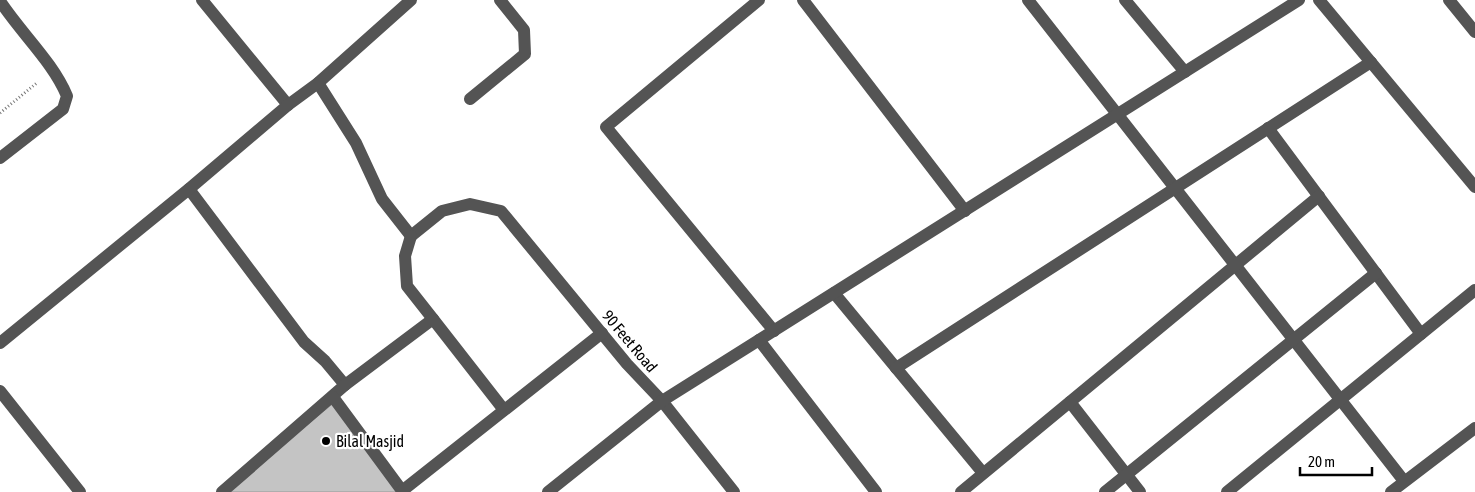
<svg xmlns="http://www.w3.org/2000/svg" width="1475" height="492" viewBox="0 0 1475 492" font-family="'Asap Condensed',sans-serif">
<rect width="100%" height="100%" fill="#fff"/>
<path fill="#c4c4c4" stroke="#989898" d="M336,401L403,492H226Z"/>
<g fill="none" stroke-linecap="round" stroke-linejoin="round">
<path stroke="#767676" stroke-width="3" stroke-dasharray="1 2.5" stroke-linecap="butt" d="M0,113L38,82"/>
<g stroke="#545454" stroke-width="12">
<path d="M202,0L288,105"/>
<path d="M759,0L606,127L774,331"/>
<path d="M803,0L965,211"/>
<path d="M1028,0L1404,481"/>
<path d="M1125,0L1185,72"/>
<path d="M1319,0L1475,187"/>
<path d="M1449,0L1475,32"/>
<path d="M0,1C20,32 53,62 67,96L63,109L0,158"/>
<path d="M318,83L356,143L382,199L411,236L442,211L470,204L501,211L627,364L662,401L734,492"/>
<path d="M470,99L525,54L524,30L500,0"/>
<path d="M1268,128L1421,334"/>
<path d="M189,189L304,342L325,361L345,385L222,492"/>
<path d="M411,236L405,256L407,286L433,319"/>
<path d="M834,293L983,473"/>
<path d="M759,340L876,492"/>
<path d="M0,343L189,189L288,105L318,83L411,0"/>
<path d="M896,368L1371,62"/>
<path d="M345,385L433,319L504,410"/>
<path d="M0,391L80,492"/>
<path d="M333,397L403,492"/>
<path d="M1070,402L1140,492"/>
<path d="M402,491L602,333"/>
<path d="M548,492L662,401L1299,0"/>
<path d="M961,492L1319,196"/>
<path d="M1105,492L1376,273"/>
<path d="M1227,492L1475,290"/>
<path d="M1391,492L1475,428"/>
</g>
</g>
<circle fill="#000" stroke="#fff" stroke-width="2" cx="326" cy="441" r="5"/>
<g text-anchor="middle" stroke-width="4.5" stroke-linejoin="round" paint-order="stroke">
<g font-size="16" fill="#000" stroke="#fff">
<text transform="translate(630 341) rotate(50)" y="6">90 Feet Road</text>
</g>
<g font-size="16" fill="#000" stroke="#fff" text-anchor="start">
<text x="336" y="447">Bilal Masjid</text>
</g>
</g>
<path d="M1300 467v8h72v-8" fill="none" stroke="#000000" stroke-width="2.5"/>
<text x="1308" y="467" font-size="15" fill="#000000" stroke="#ffffff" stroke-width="4" paint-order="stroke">20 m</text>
</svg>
